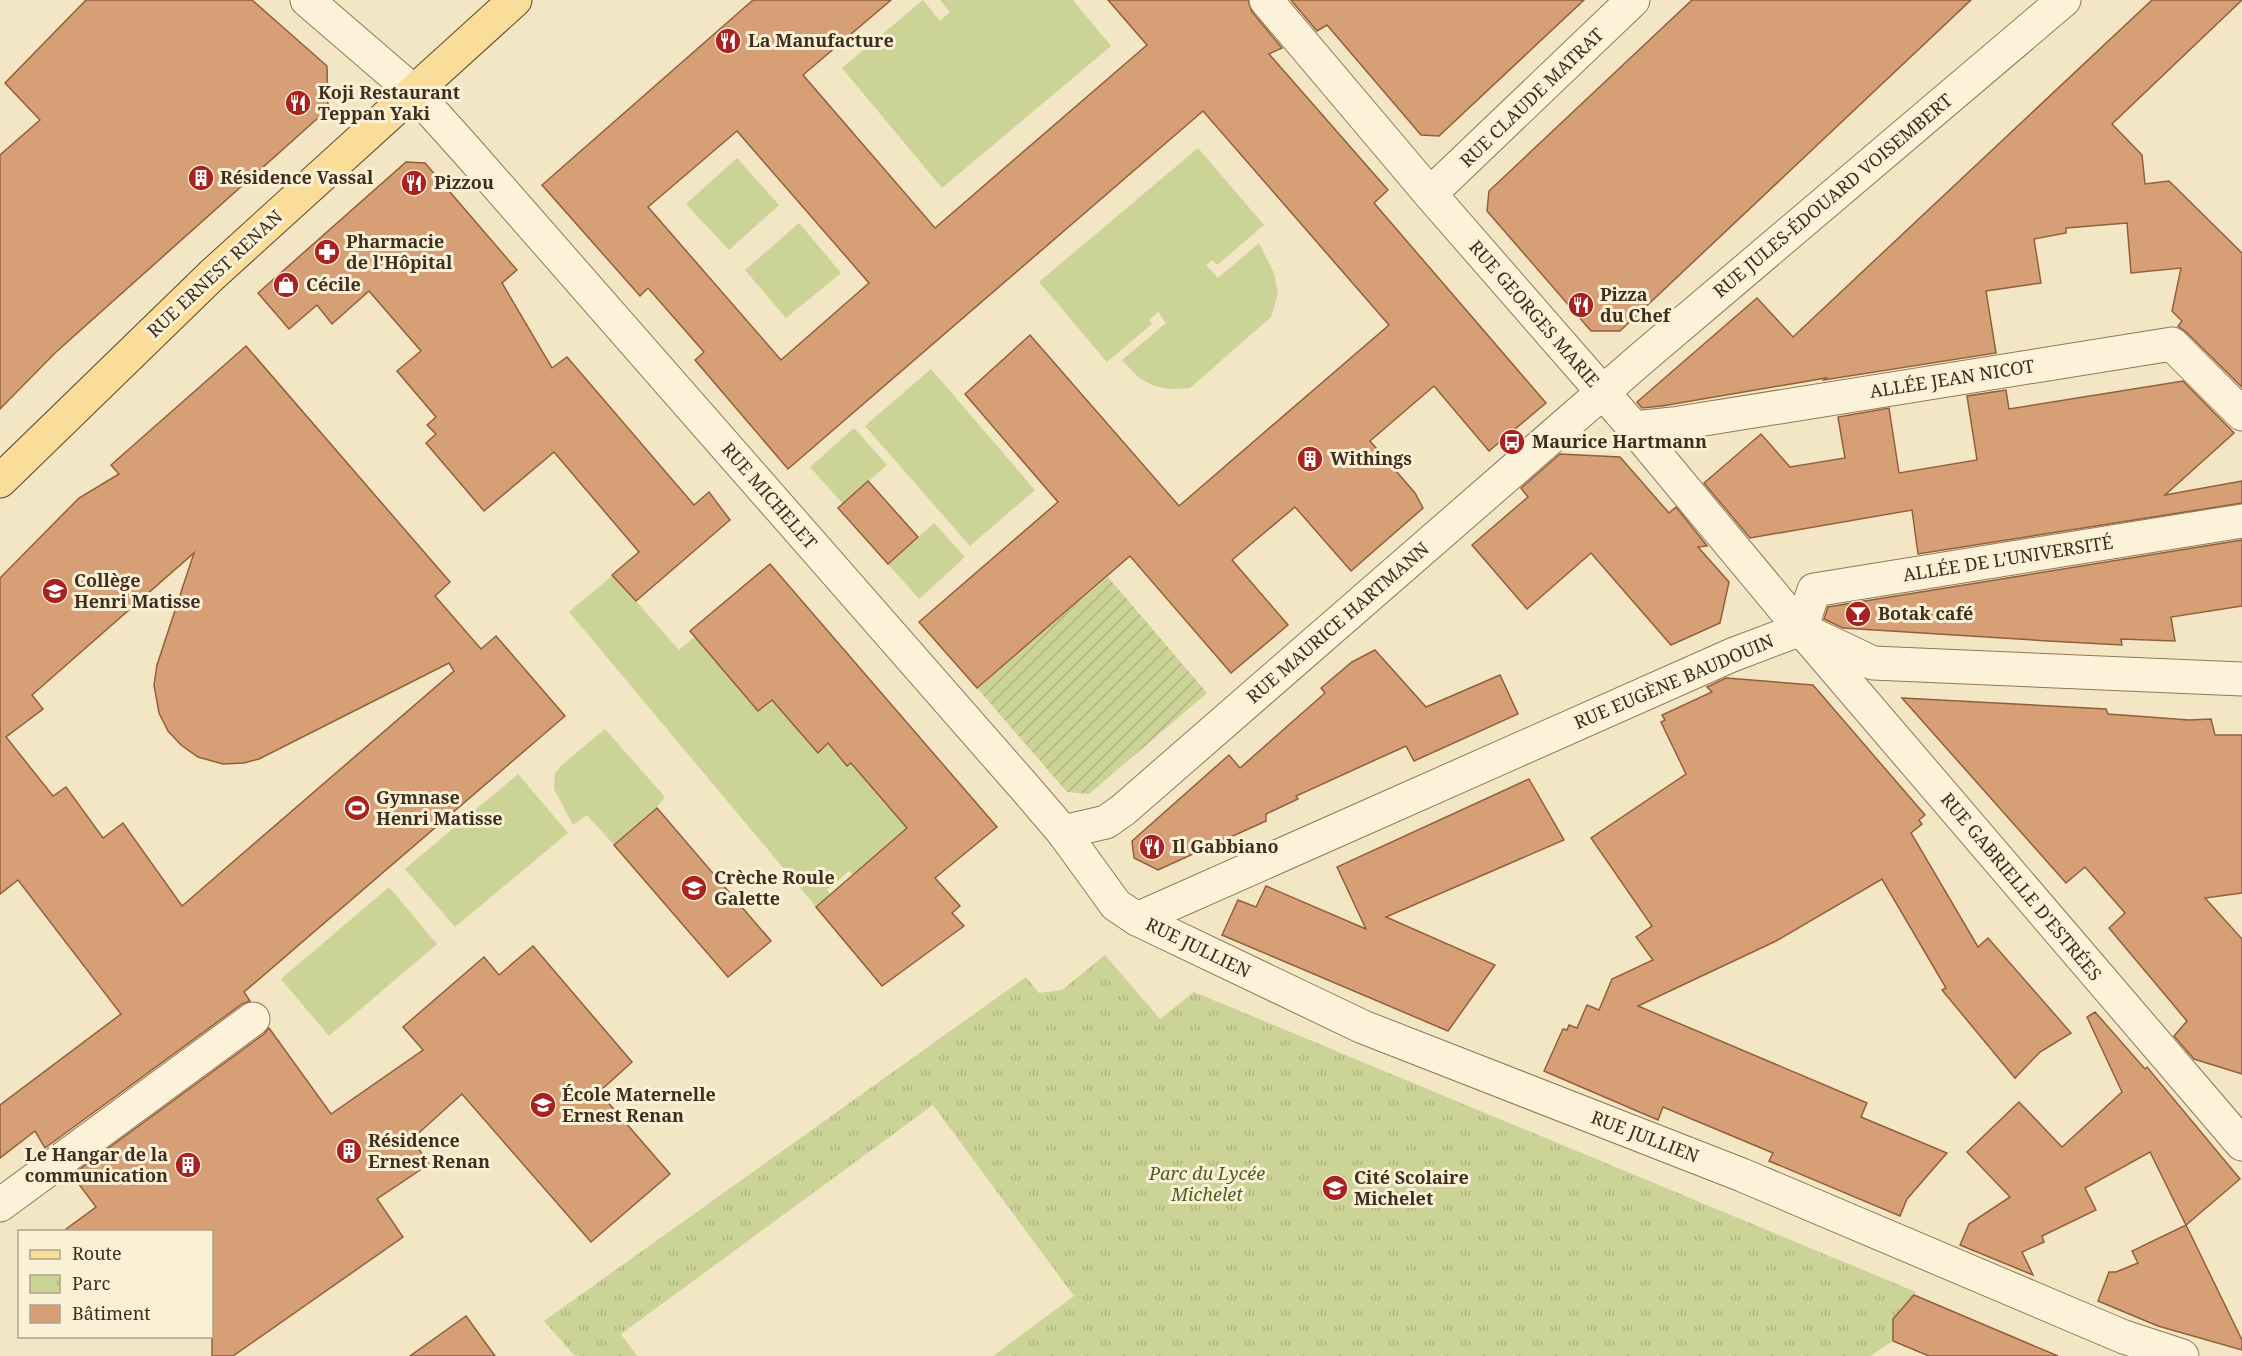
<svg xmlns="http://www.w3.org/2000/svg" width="2242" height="1356" viewBox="0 0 2242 1356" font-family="'Noto Serif',serif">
<defs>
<pattern id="park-tufts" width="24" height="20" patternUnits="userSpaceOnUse" patternTransform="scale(1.5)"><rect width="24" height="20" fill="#cbd396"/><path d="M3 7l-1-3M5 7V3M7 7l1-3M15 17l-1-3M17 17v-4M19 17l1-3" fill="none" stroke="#afb581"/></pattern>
<pattern id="garden-furrows" width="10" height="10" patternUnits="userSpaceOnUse" patternTransform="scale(1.5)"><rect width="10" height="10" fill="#cbd396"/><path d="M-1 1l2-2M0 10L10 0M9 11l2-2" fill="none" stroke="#afb581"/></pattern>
</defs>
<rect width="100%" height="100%" fill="#f3e6c4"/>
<g fill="#cbd396">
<path d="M923,0L940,21L950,12L940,0H1073L1111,46L942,188L842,68Z"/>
<path d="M1198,148L1264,225L1217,265L1212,260L1206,265L1218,278L1259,243L1274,273L1278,294L1271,317L1190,388L1171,389L1154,386L1138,377L1122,360L1166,323L1158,312L1149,320L1152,324L1107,362L1039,282Z"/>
<path d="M737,158L779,205L729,250L686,204Z"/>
<path d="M799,223L841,273L786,318L745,270Z"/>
<path d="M931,369L1035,490L970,546L865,426Z"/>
<path d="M854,428L887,465L843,504L810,467Z"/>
<path d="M934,523L965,557L919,599L888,564Z"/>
<path d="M613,575L679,650L711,623L731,679L758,711L784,691L792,723L817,752L828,743L851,763L925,849L882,886L864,865L853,875L849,871L827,890L830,894L828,897L834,904L816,907L569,612Z"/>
<path d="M605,729L665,797L656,808L614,845L587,815L573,825L554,789L555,773L562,765Z"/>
<path d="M518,774L568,833L455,927L405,869Z"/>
<path d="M389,887L437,944L329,1036L281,979Z"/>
</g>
<path fill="url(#park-tufts)" d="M1105,955L1160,1019L1194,992L1916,1292L1913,1296L1896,1339L1870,1356H993L1074,1296L933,1105L621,1334L637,1356H575L544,1321L1026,977L1039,993L1062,990Z"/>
<path fill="url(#garden-furrows)" d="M1108,577L1207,693L1089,794L1067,792L977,688Z"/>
<g fill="#d69f76" stroke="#935f3b" stroke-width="1.5" fill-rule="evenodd">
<path d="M86,0H252L327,66L328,109L55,353L0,409V155L40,120L5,83Z"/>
<path d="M753,0H891L803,75L935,228L1147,45L1108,0H1248L1252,12L1282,48L1269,54L1388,190L1374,203L1546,403L1489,451L1434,386L1370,441L1415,493L1423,508L1351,571L1295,507L1232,560L1288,625L1231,673L1130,556L977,688L919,622L1058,502L965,394L1030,335L1179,506L1389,325L1203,111L788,469L695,360L704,352L648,288L640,296L542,185ZM737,131L869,283L781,360L648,207Z"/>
<path d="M1291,0H1584L1439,136L1421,135L1327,25L1317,31Z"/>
<path d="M1692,0H1971L1620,331H1591L1487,211L1489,191Z"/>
<path d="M2152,0H2242L2112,124L2142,155L2145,184L2169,181L2242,253V387L2185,331L2178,326L2182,321L2172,311L2181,268L2131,273L2127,223L2066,228V233L2034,239L2041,283L1986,291L1996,353L1824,380L1826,378L1662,406L1642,408L1637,402L1757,298L1793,337Z"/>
<path d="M406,162L425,163L517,270L502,283L552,368L567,357L694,505L709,492L730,520L636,601L612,575L639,552L554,452L484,511L426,443L436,434L427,425L436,417L397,371L421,351L369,291L332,324L317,305L289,329L258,293Z"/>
<path d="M246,346L450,582L435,596L481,649L496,636L565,716L244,992L250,1001L242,1004L45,1148L35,1131L0,1158V1105L121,1014L18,880L0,894V578L79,498L119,474L111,465ZM194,553L157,665L154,685L159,713L168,731L181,745L198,757L223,764L244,763L259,759L449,663L454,671L182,906L123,823L103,838L66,787L53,796L6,737L43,709L32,695Z"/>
<path d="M2183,381L2234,433L2165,495L2242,481V503L1918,554L1912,510L1750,538L1704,483L1761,434L1790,467L1845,458L1838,417L1889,408L1899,473L1977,460L1967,396L2006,390L2009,409Z"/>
<path d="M1560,454L1620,457L1669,513L1676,507L1707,546L1698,547L1729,582L1720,623L1671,645L1591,553L1527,609L1472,545L1528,497L1521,488Z"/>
<path d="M868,481L918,537L888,564L838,508Z"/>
<path d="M2242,540V606L2171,617L2175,641L2121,639L2122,645L2048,641L1843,628L1824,619L1828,607Z"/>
<path d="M770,564L997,827L935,878L960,906L952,913L964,926L882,986L816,907L907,828L851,763L847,766L828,743L818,753L772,700L758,711L690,631Z"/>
<path d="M1375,650L1426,707L1500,675L1518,714L1414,761L1406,746L1296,796L1298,799L1266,814V821L1158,870L1134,858L1132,841L1229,755L1240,768L1325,693L1321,688L1352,662Z"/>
<path d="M1726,678L1813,685L1925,815L1919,820L1922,824L1911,833L1978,947L1988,938L2071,1033L2040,1052L2015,1078L1942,990L1946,988L1882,879L1776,941L1638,1006L1867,1103L1861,1117L1947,1153L1907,1199L1900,1216L1769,1161L1773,1153L1663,1107L1658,1120L1544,1071L1563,1029L1567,1030L1569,1025L1577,1028L1587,1005L1599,1010L1612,979L1653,960L1636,937L1652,926L1591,838L1686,774L1661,722L1665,720L1662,715L1712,692L1707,687Z"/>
<path d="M1902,698L2106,709L2108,714L2189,720L2211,719L2215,735H2242V893L2205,898L2242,939V1074L2194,1059L2174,1036L2187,1021L2109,928L2125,913L2085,867L2066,883Z"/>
<path d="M1529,779L1564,840L1386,917L1495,965L1448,1031L1222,935L1238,900L1256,907L1266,886L1366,929L1337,867Z"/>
<path d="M657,808L771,941L728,977L614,845Z"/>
<path d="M533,946L632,1062L599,1092L670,1174L591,1242L462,1094L412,1139L429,1164L377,1199L403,1237L233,1356H212V1232H62L96,1207L72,1175L264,1034L269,1028L331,1114L423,1050L403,1027L484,957L499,975Z"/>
<path d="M2095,1012L2145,1069L2147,1067L2240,1179L2186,1225L2150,1152L2085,1188L2096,1210L2042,1236L2044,1242L2022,1252L2033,1275L1960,1245L1969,1224L2010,1197L1967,1152L2019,1102L2062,1147L2122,1092L2087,1017Z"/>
<path d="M2186,1225L2242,1340V1350L2158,1326L2098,1301L2109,1272H2116L2138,1263L2132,1251Z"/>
<path d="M1914,1295L2058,1356H1929L1893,1341V1319Z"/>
<path d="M466,1316L495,1356H410Z"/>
</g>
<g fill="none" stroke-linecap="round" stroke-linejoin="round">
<g stroke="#917758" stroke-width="35">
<g id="street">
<path d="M307,0L415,93L468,152L1027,790L1063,832L1116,905L1137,919L1363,1027L1742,1175L2124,1337L2182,1356"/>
<path d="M1266,0L1430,194L1634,428L1801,629L2242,1144"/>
<path d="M1430,194L1633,0"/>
<path d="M1634,428L1673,424L2172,344L2242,414"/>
<path d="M1801,629L1814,590L2242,521"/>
<path d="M1063,832L1106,822L1123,810L1642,358L2064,0"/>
<path d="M1137,919L1732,655L1801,629L1873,663L2242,679"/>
<path d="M0,1205L253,1019"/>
</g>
</g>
<g stroke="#5e442c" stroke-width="35">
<path id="primary" d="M0,481L212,275L515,0"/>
</g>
<use href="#street" stroke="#fcf2d9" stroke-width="33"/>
<use href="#primary" stroke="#fadd98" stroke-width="33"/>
</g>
<defs>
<g id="restaurant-disc" transform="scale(1.35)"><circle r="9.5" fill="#a72220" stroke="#f9f0d5"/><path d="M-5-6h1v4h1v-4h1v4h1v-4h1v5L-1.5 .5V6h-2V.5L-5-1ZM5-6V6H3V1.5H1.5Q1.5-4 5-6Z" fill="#fff"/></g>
<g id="building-disc" transform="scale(1.35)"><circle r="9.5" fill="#a72220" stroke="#f9f0d5"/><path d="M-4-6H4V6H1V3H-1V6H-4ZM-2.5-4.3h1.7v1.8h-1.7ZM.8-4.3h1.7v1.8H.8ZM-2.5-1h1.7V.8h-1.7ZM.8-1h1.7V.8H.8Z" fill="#fff"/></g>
<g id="pharmacy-disc" transform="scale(1.35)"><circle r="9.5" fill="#a72220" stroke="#f9f0d5"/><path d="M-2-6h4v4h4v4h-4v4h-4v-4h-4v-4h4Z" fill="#fff"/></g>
<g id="shop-disc" transform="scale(1.35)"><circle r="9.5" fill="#a72220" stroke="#f9f0d5"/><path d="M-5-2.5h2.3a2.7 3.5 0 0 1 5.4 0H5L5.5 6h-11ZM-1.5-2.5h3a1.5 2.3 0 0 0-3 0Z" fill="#fff"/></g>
<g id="bus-disc" transform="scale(1.35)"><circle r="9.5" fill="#a72220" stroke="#f9f0d5"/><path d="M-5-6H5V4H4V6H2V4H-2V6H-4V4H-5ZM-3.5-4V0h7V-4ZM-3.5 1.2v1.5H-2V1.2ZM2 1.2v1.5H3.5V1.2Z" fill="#fff"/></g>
<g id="school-disc" transform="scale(1.35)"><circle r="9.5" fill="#a72220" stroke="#f9f0d5"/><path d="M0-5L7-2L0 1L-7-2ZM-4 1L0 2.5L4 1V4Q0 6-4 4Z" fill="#fff"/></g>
<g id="bar-disc" transform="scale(1.35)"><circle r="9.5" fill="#a72220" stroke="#f9f0d5"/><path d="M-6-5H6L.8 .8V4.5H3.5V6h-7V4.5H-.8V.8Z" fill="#fff"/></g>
<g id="stadium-disc" transform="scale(1.35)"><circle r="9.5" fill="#a72220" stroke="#f9f0d5"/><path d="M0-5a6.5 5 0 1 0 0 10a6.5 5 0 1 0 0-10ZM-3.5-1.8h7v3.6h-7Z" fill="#fff"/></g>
</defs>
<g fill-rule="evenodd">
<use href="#restaurant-disc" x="728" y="41"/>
<use href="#restaurant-disc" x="298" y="103"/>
<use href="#building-disc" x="201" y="178"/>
<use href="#restaurant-disc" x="414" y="183"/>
<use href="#pharmacy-disc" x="327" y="252"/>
<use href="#shop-disc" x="286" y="285"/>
<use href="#restaurant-disc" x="1581" y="305"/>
<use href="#bus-disc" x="1512" y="442"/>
<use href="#building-disc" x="1310" y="459"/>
<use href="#school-disc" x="55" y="591"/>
<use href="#bar-disc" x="1858" y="614"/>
<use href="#stadium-disc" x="357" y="808"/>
<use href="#restaurant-disc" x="1152" y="847"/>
<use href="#school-disc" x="694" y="888"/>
<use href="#school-disc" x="543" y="1105"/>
<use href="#building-disc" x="349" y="1151"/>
<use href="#building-disc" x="188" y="1165"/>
<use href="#school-disc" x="1335" y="1188"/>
</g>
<g text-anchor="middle" stroke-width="6" stroke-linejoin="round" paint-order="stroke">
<g font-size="18" font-weight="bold" fill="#3f2e1d" stroke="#f9f0d5" text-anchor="start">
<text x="748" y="47">La Manufacture</text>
<text x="318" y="99">Koji Restaurant<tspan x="318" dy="21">Teppan Yaki</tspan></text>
<text x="220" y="184">Résidence Vassal</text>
<text x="434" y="189">Pizzou</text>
<text x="346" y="248">Pharmacie<tspan x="346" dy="21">de l'Hôpital</tspan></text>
<text x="306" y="291">Cécile</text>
<text x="1600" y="301">Pizza<tspan x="1600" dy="21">du Chef</tspan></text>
<text x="1532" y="448">Maurice Hartmann</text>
<text x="1330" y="465">Withings</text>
<text x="74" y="587">Collège<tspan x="74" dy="21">Henri Matisse</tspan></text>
<text x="1878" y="620">Botak café</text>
<text x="376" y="804">Gymnase<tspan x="376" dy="21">Henri Matisse</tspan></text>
<text x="1172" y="853">Il Gabbiano</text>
<text x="714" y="884">Crèche Roule<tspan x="714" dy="21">Galette</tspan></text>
<text x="562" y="1101">École Maternelle<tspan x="562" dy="21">Ernest Renan</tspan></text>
<text x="368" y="1147">Résidence<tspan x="368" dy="21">Ernest Renan</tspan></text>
<text x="168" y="1161" text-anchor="end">Le Hangar de la<tspan x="168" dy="21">communication</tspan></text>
<text x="1354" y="1184">Cité Scolaire<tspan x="1354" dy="21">Michelet</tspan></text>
</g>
<g font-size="18" fill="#3f2e1d" stroke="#f9f0d5">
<text transform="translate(1532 98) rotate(-44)" y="6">RUE CLAUDE MATRAT</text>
<text transform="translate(1833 196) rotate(-40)" y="6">RUE JULES-ÉDOUARD VOISEMBERT</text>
<text transform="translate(215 274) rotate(-43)" y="6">RUE ERNEST RENAN</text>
<text transform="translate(1534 314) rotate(49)" y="6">RUE GEORGES MARIE</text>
<text transform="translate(1952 379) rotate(-9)" y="6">ALLÉE JEAN NICOT</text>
<text transform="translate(769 496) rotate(49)" y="6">RUE MICHELET</text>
<text transform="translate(2008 559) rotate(-9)" y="6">ALLÉE DE L'UNIVERSITÉ</text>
<text transform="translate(1338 623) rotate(-41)" y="6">RUE MAURICE HARTMANN</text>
<text transform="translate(1674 682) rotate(-23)" y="6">RUE EUGÈNE BAUDOUIN</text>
<text transform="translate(2021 887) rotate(50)" y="6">RUE GABRIELLE D'ESTRÉES</text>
<text transform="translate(1198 948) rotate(26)" y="6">RUE JULLIEN</text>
<text transform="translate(1645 1137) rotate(21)" y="6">RUE JULLIEN</text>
</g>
<g font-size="18" font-style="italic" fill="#4d5e22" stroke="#f9f0d5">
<text x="1207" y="1180">Parc du Lycée<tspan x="1207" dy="21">Michelet</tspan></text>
</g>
</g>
<rect x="18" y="1230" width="195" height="108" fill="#f9f0d5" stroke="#afa28b" stroke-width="1.5"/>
<rect x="30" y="1250" width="30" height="9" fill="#fadd98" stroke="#afa28b" stroke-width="1.5"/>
<text x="72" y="1260" font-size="18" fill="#3f2e1d">Route</text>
<rect x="30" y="1275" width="30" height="18" fill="url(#park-tufts)" stroke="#afa28b" stroke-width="1.5"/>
<text x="72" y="1290" font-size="18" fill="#3f2e1d">Parc</text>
<rect x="30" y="1305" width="30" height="18" fill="#d69f76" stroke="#afa28b" stroke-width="1.5"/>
<text x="72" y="1320" font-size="18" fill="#3f2e1d">Bâtiment</text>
</svg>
